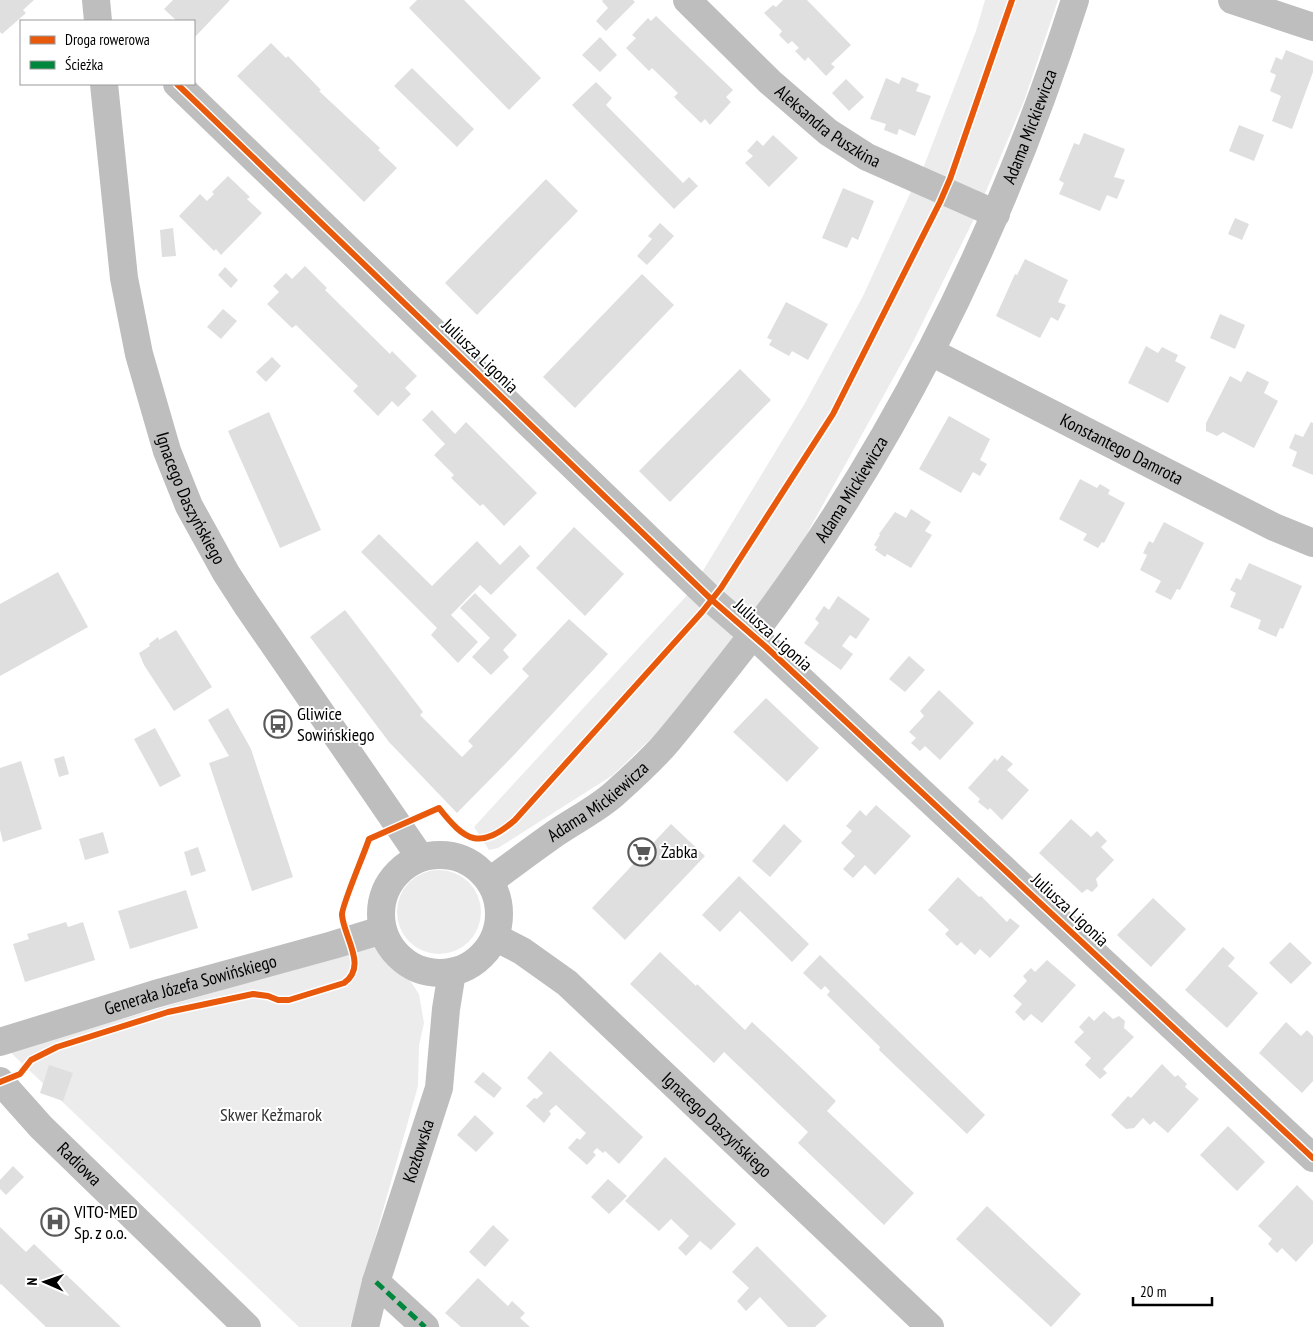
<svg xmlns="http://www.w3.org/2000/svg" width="1313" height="1327" viewBox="0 0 1313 1327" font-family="'PT Sans Narrow',sans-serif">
<rect width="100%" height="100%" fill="#fff"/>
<g fill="#ececec">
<path d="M985,0H1058L1024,101L976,215L910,348L800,546L736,637L663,727L613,775L498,848L489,850L474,827L690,592L805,403L863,296L913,187L922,171L976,31Z"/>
<circle cx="439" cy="912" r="42"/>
<path d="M381,943L403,970L419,994L424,1023L419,1045L418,1086L350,1327H299L10,1052Z"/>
</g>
<g fill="#dfdfdf">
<path d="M0,0H34L23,10L26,13L2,34L0,32Z"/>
<path d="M173,0H230L194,38V21H177L164,9Z"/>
<path d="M417,0H464L541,78L509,110L409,8Z"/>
<path d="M603,0H633L635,2L606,31L596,21L608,8L602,1Z"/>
<path d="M783,0H807L851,45L831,64L835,67L826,76L808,57L805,61L795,51L799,48L792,41L788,44L779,35L782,31L764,13L773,5L776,7Z"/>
<path d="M656,16L733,90L726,97L731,102L710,125L705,119L701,123L674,97L678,93L652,68L649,71L626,48L636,38L632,35L648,18L651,21Z"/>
<path d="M600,37L617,55L600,72L582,55Z"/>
<path d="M271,43L286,58L288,56L321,90L319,91L380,148L378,150L397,168L364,202L237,76Z"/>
<path d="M1286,50L1313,61V72L1292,129L1272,121L1281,96L1270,91L1276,75L1270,72L1276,57L1282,60Z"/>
<path d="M412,68L474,129L457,147L394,86Z"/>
<path d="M902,77L919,84L916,91L931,96L915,136L899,129L897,135L884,130L886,124L870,119L886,78L899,84Z"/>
<path d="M846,79L864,97L849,111L832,93Z"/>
<path d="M596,82L612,98L606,105L683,183L689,177L698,186L674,209L572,105Z"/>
<path d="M1239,125L1264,135L1254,161L1229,151Z"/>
<path d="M1084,133L1125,149L1114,177L1125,180L1117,199L1107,195L1100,211L1059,194L1064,183L1059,180L1074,143L1079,145Z"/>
<path d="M773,135L798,158L769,187L745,163L753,156L747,151L757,140L763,146Z"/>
<path d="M228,176L250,197L247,199L262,213L221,255L216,249L214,251L179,216L200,194L207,201L214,194L212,192Z"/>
<path d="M546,179L578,211L477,315L445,283Z"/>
<path d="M843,188L874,201L858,240L852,237L847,248L822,238Z"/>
<path d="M1235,218L1249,224L1242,240L1228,234Z"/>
<path d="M660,223L674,236L647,265L637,256L652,239L648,236Z"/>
<path d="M173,228L176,256L162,257L160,230Z"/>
<path d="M1025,259L1068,280L1058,302L1066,305L1058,321L1051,317L1040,338L996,316L1015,274L1017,275Z"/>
<path d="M305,266L327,288L325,290L390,354L392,351L417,376L405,388L411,394L398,407L392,401L378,416L353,391L358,386L296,325L292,328L267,304L279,292L273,286L286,273L292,279Z"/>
<path d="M225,267L238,280L231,288L218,275Z"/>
<path d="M642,274L674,305L575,408L543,377Z"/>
<path d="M786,302L828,324L808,360L792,351L789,356L769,345L772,340L767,338Z"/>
<path d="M223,309L237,321L221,339L207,327Z"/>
<path d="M1220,314L1245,325L1235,349L1210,338Z"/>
<path d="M1146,346L1158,353L1162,347L1178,355L1175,361L1186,367L1168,403L1128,383Z"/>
<path d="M272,357L281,366L266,382L256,372Z"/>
<path d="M740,369L771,400L670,502L639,471Z"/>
<path d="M1247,371L1269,382L1264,393L1278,401L1254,448L1223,432L1217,436L1206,431V423L1230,376L1241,382Z"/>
<path d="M432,410L455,434L466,422L537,493L504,526L483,504L480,506L451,478L454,475L434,455L445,444L422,420Z"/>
<path d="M269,412L321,530L280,548L228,431Z"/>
<path d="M949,416L990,439L980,460L987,464L980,476L973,472L961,493L919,469Z"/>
<path d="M1311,422L1313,423V475L1292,466L1297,452L1289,448L1295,434L1303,437Z"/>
<path d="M1080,479L1097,488L1100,484L1110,490L1108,494L1125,503L1104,543L1102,542L1098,548L1083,540L1087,534L1059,519Z"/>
<path d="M911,509L931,522L925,531L932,535L911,568L887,554L885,557L875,550L877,547L874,545L880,535L879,534L895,512L906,518Z"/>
<path d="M1164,522L1204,543L1180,590L1177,589L1171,600L1155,592L1161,581L1140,570L1147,555L1143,553L1149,541L1153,543Z"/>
<path d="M574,527L624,574L585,616L536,568Z"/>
<path d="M379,534L432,586L477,541L500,565L520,545L530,556L491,595L480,585L451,615L478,642L458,663L431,635L437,628L361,552Z"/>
<path d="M1249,563L1302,586L1283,629L1280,628L1276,637L1258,629L1261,620L1230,607L1236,593L1230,590L1236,578L1241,580Z"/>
<path d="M58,572L88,627L0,676V604Z"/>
<path d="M475,593L517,635L503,650L509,657L491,675L472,657L490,638L460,608Z"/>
<path d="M838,596L870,619L856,639L850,635L842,646L853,654L841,670L804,643L819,623L815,619L824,606L829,610Z"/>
<path d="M345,610L423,712L420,715L462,757L473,746L468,741L529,676L522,669L569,619L608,654L513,756L457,813L389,742L310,637Z"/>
<path d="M176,630L212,687L174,711L144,665L139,653L150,646L149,644L158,637L159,640Z"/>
<path d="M909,656L925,670L905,692L889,679Z"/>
<path d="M939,690L974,723L940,760L925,746L920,751L911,743L916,738L909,732L924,716L920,711Z"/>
<path d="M766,698L819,748L787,782L733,732Z"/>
<path d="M228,708L251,749L293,877L252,891L209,763L229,756L208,720Z"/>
<path d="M155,728L181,776L160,787L134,739Z"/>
<path d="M1002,755L1013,764L1007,770L1029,790L1002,820L990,808L988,810L978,802L980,799L968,788L995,758L997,761Z"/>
<path d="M64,756L69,774L59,777L54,759Z"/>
<path d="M21,761L42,829L3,842L0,830V768Z"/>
<path d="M876,805L911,836L875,875L865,865L853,878L843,869L855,856L841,843L852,831L846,826L860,810L866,816Z"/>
<path d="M1071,819L1091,837L1097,831L1107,841L1101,847L1114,860L1096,879L1098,886L1092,892L1087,889L1082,893L1039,853Z"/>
<path d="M671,824L705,856L625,940L592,908Z"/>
<path d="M784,824L802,841L770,877L752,861Z"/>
<path d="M103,832L109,853L85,860L79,839Z"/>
<path d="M198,847L206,871L191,876L184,852Z"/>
<path d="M739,876L809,944L792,962L740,911L720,932L702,915Z"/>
<path d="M958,877L979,897L981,896L1007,922L1010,918L1020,926L990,958L980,949L975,955L961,942L957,946L945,934L949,930L928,910Z"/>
<path d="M186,890L198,928L130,949L118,911Z"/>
<path d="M1153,898L1186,929L1151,967L1117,935Z"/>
<path d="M66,922L68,927L83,922L95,960L25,982L13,944L29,939L27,934Z"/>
<path d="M1290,942L1312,963L1291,984L1269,963Z"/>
<path d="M1223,947L1235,958L1228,966L1258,993L1227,1028L1185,990Z"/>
<path d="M660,952L696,986L697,984L745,1030L752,1022L794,1061L836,1101L827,1111L914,1193L884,1225L798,1143L808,1132L724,1052L714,1063L630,984Z"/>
<path d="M820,955L985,1115L967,1134L879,1050L880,1047L827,995L830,991L825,986L821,990L803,973Z"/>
<path d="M1047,960L1076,985L1042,1023L1031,1014L1024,1021L1015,1012L1022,1004L1013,996L1027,981L1023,976L1031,968L1035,972Z"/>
<path d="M1104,1011L1113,1019L1119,1016L1125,1021L1124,1028L1134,1037L1103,1069L1107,1073L1100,1079L1085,1065L1091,1058L1074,1042L1084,1032L1079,1027L1089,1016L1094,1021Z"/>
<path d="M1286,1022L1301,1036L1307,1030L1313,1036V1081L1302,1093L1259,1053Z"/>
<path d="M550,1051L643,1137L619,1164L605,1151L603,1153L597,1148L593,1152L596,1155L587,1165L568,1148L577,1138L580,1140L586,1133L556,1105L549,1111L551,1114L544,1123L526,1106L534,1098L537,1099L543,1093L527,1078Z"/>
<path d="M1162,1064L1175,1077L1178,1075L1187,1084L1185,1087L1199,1099L1168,1133L1154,1121L1150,1125L1143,1118L1134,1128L1126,1129L1111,1115L1128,1096L1131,1098Z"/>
<path d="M49,1065L73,1073L63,1101L40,1093Z"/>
<path d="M483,1072L502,1088L494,1098L474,1082Z"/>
<path d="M475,1115L494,1133L476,1152L457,1135Z"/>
<path d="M1228,1126L1265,1162L1237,1191L1200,1155Z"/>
<path d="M665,1157L736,1224L711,1250L700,1241L686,1256L678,1248L689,1236L671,1219L659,1231L625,1201Z"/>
<path d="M13,1166L24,1177L6,1195L0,1189V1180Z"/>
<path d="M608,1179L627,1196L609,1214L591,1197Z"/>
<path d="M1297,1185L1313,1201V1243L1296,1262L1282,1248L1277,1253L1268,1244L1272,1239L1258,1226Z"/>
<path d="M987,1206L1081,1294L1051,1327L956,1239Z"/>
<path d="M493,1225L509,1240L485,1267L469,1252Z"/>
<path d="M0,1227L26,1252L34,1244L121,1327H46L1,1284L0,1285Z"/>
<path d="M757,1246L827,1316L815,1327H788L760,1297L746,1311L737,1301L749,1288L732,1272Z"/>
<path d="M478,1278L508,1306L512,1301L525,1313L520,1318L530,1327H461L445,1313Z"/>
</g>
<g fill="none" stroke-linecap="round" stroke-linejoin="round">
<g stroke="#bebebe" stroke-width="28">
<path id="s1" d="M687,0L770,82L828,132L867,157L996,214"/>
<path d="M1232,0L1313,27"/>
<path d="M177,84L712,600L766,647L1313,1158"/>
<path id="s2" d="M931,352L1209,494L1274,527L1313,543"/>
<path id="s3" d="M490,881C512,865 533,849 556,833C575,820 597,809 614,794C633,777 652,760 668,741C689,716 709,690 729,665C885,469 999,238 1075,0"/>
<path id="s4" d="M0,1081L41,1127L247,1327"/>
<path d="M376,1282L425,1327"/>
<path id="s5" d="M365,1327L376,1282L439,1088L446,1009L452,972"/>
</g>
<g stroke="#bebebe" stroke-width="28">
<path d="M96,0L98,21"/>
<path id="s6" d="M104,84L124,278L139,354L167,451L189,506L226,573L246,604L420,857"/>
<circle cx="440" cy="914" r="59"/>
<path id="s7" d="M495,937L522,951L567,983L930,1327"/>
<path id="s8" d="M0,1042L155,994L333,945L382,930"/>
</g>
<path stroke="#00873e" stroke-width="5" stroke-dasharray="10 5" stroke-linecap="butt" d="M376,1282L425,1327"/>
<g stroke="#fff" stroke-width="9">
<g id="cycleway">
<path d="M177,84L712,600L766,647L1313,1158"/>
<path d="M0,1082L20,1074L31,1060L57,1047L168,1012L253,994L268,996L278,1000H289L344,983C368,966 344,938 342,915C341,907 365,852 369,839L439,808C465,841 480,851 515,820L702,612L721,588L833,414L940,202L950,179L1012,0"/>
</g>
</g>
<use href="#cycleway" stroke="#e8590c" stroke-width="6"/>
</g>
<defs>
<g id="bus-ring" transform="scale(1.4375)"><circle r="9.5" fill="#fff" stroke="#595959" stroke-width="1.5"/><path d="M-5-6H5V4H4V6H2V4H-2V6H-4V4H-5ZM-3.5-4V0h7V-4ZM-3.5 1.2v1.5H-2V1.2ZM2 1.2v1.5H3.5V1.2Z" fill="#595959"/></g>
<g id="supermarket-ring" transform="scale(1.4375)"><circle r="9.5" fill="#fff" stroke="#595959" stroke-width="1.5"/><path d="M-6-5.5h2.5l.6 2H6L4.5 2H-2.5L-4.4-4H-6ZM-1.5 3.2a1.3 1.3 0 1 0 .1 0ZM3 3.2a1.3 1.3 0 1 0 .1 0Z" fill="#595959"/></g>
<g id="hospital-ring" transform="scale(1.4375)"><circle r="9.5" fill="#fff" stroke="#595959" stroke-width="1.5"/><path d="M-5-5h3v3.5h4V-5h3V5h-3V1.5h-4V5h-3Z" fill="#595959"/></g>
</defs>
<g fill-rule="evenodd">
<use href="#bus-ring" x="278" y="724"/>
<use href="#supermarket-ring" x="642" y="852"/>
<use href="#hospital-ring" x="55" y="1222"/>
</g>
<g text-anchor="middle" stroke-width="4" stroke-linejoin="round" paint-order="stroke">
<g font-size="18" fill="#000" stroke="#fff">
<text dy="6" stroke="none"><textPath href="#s1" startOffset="190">Aleksandra Puszkina</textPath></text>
<text dy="6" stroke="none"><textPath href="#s3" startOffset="944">Adama Mickiewicza</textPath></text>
<text transform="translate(480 356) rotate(44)" y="6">Juliusza Ligonia</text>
<text dy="6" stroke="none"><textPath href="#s2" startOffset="214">Konstantego Damrota</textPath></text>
<text dy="6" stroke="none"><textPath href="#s3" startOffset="539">Adama Mickiewicza</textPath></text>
<text dy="6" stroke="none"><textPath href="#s6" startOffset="426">Ignacego Daszyńskiego</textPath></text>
<text transform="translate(773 635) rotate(42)" y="6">Juliusza Ligonia</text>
<text dy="6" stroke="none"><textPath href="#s3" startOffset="134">Adama Mickiewicza</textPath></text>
<text transform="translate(1070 910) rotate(43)" y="6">Juliusza Ligonia</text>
<text dy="6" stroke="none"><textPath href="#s8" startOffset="199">Generała Józefa Sowińskiego</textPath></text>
<text dy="6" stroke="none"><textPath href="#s7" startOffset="292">Ignacego Daszyńskiego</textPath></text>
<text dy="6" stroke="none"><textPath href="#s5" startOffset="184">Kozłowska</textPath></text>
<text dy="6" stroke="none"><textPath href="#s4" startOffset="115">Radiowa</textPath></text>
</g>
<g font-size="18" fill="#000" stroke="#fff" text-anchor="start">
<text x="297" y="720">Gliwice<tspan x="297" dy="21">Sowińskiego</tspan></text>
<text x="661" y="858">Żabka</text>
<text x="74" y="1218">VITO-MED<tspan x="74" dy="21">Sp. z o.o.</tspan></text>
</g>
<g font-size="18" fill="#333" stroke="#fff">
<text x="271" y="1121">Skwer Kežmarok</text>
</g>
</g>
<rect x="20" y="20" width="175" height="65" fill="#ffffff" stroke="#999999"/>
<rect x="30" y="36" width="25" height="8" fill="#e8590c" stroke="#999999"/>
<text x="65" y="45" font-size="15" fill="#000000">Droga rowerowa</text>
<rect x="30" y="61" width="25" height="8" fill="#00873e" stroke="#999999"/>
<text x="65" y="70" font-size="15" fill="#000000">Ścieżka</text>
<g transform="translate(45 1282) rotate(272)" stroke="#ffffff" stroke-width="4" paint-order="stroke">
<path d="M0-4L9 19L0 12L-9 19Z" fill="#000000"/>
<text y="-8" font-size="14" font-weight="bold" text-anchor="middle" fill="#000000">N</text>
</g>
<path d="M1133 1297v8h79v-8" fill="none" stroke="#000000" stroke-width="2.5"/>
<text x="1140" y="1297" font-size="15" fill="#000000" stroke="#ffffff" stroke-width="4" paint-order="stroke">20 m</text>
</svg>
